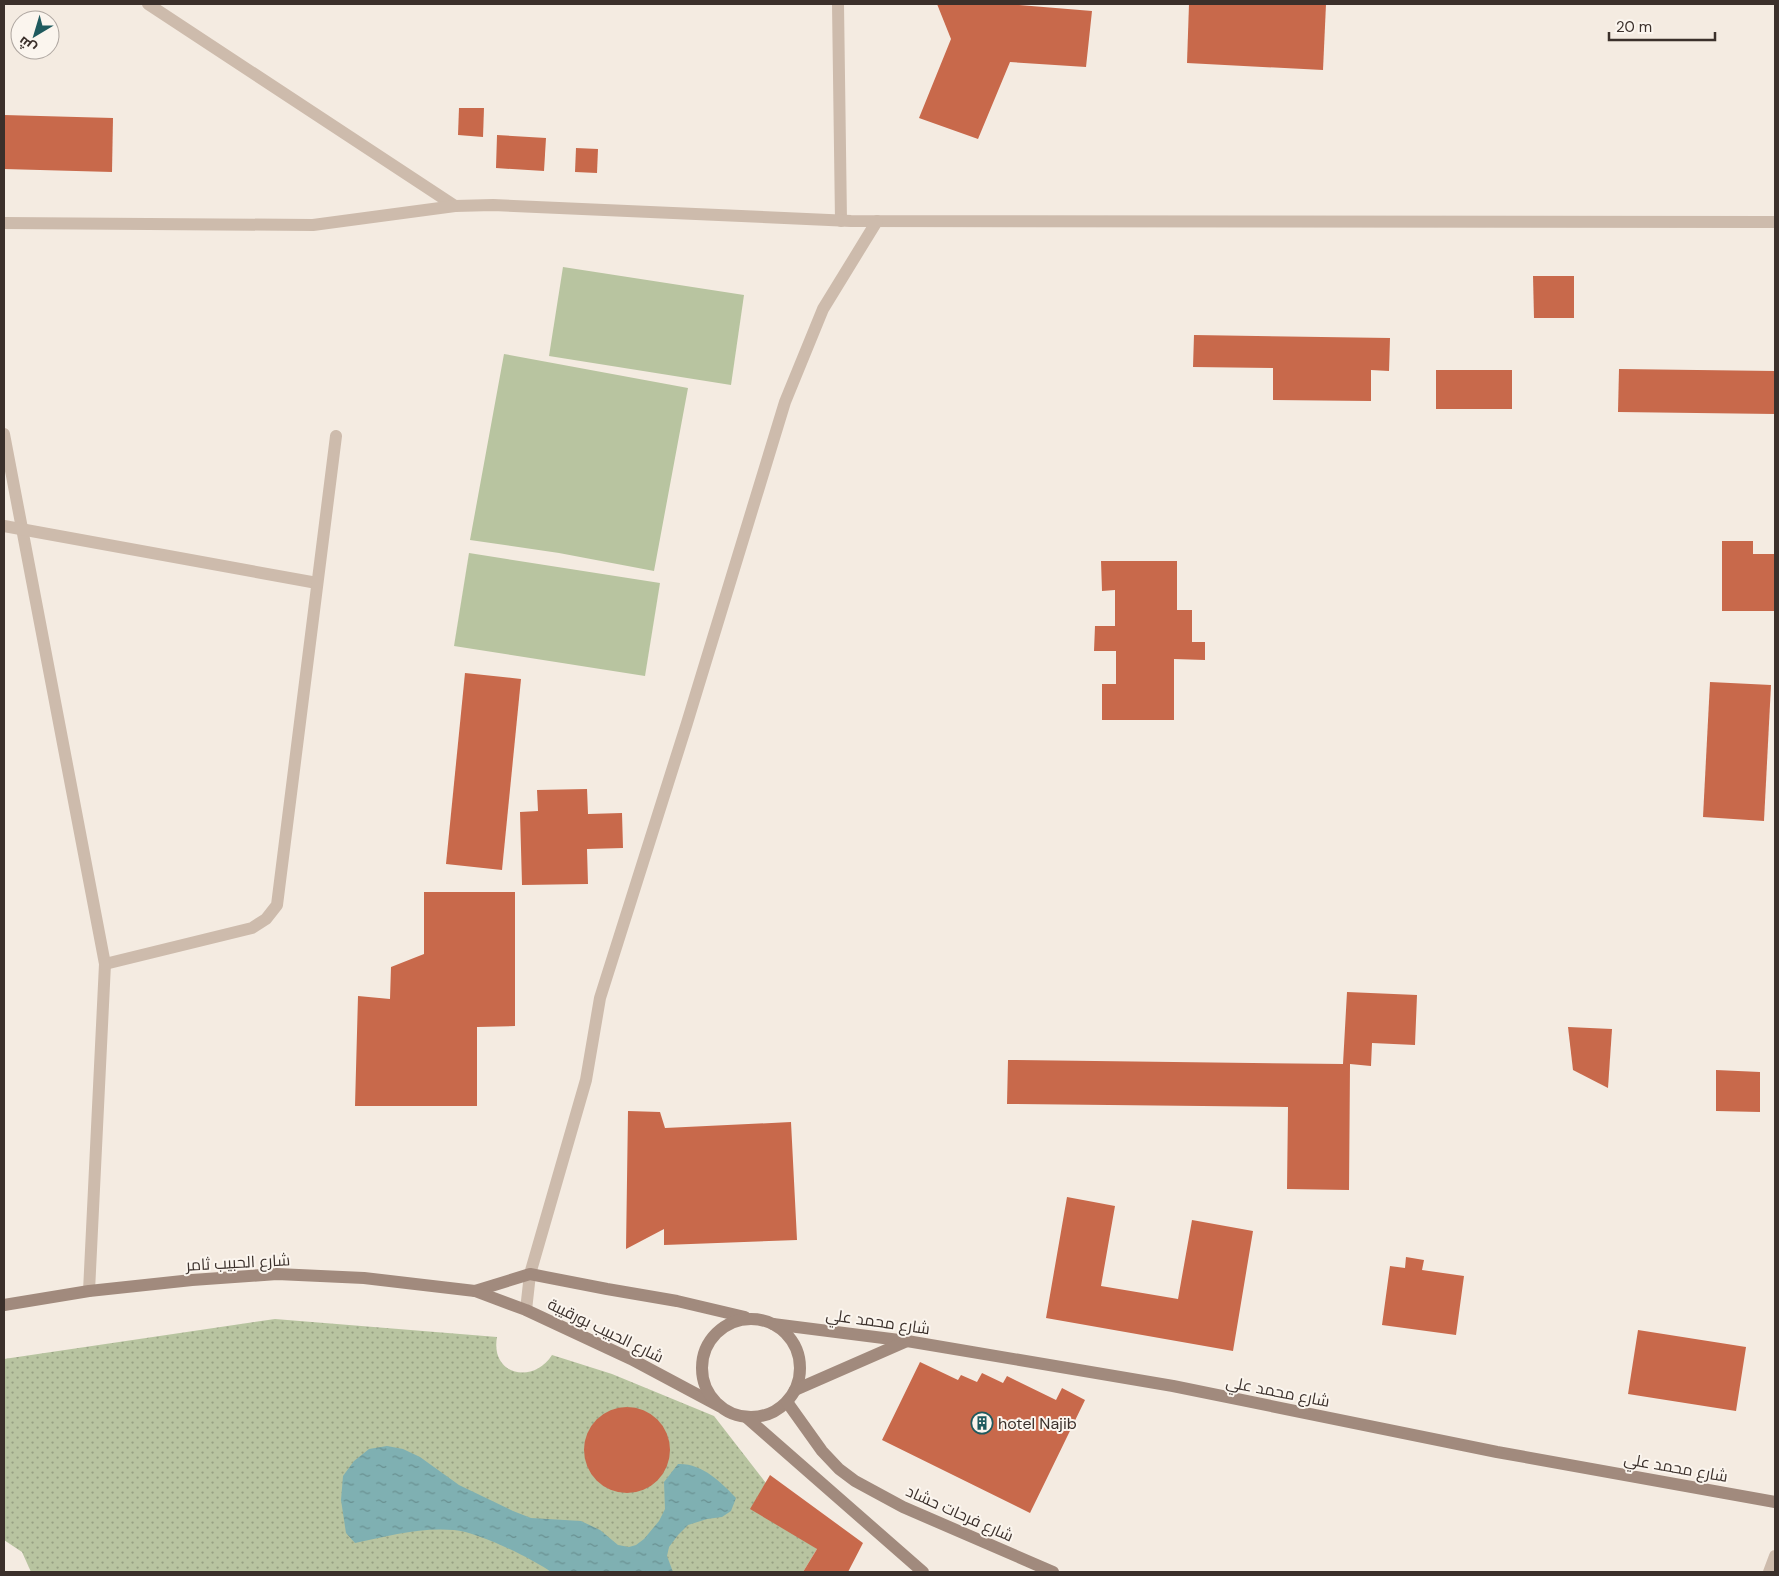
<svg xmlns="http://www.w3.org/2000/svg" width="1779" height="1576" viewBox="0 0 1779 1576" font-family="'DM Sans',Cairo,sans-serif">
<defs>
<pattern id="grass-dots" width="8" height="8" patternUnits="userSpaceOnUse" patternTransform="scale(1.25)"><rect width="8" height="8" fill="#b8c4a0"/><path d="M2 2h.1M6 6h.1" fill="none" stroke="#97a083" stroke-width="1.8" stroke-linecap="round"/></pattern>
<pattern id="water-ripples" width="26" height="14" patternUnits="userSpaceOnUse" patternTransform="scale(1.25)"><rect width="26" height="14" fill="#7fb0b2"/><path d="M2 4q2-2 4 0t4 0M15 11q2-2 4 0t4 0" fill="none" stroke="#699091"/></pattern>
</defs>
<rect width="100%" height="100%" fill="#f4ebe1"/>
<path fill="url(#grass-dots)" d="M275,1319L497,1337C490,1375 533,1385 552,1355L612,1374L714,1416L817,1549L803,1572H31L22,1552L4,1540V1359Z"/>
<g fill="#b8c4a0">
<path d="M563,267L744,295L731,385L549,356Z"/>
<path d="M504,354L688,388L654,571L559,553L470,540Z"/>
<path d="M469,553L660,583L645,676L454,646Z"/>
</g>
<path fill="url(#water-ripples)" d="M387,1446L403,1449L420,1457L459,1485L513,1511L531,1518L581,1521L600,1530L618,1545L629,1547L636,1545L644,1539L659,1521L665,1509L664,1482L678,1464C702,1463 721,1482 736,1498L731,1511L722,1517L707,1519L688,1525L678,1535L669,1547L667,1556L673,1572H551C531,1558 478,1532 454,1530C421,1527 387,1536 355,1543L346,1533L341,1500L343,1476L354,1461L369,1449Z"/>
<g fill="#c8694b">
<path d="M937,4H1006L1092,11L1086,67L1010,62L978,139L919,118L951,39Z"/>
<path d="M1189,4H1326L1323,70L1187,63Z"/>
<path d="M459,108H484L483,137L458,135Z"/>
<path d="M4,115L113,118L112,172L4,169Z"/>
<path d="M497,135L546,138L544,171L496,168Z"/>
<path d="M576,148L598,149L597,173L575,172Z"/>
<path d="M1533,276H1574V318H1534Z"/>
<path d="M1194,335L1390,338L1389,371L1371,370V401L1273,400V368L1193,367Z"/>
<path d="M1619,369L1775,371V414L1618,412Z"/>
<rect x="1436" y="370" width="76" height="39"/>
<path d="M1722,541H1753V554H1775V611H1722Z"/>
<path d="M1101,561H1177V610H1192V642H1205V660L1174,659V720H1102V684H1116V651H1094L1095,626H1115V590L1102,591Z"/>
<path d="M465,673L521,679L502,870L446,864Z"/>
<path d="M1710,682L1771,685L1764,821L1703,817Z"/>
<path d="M587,789L588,814L622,813L623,848L587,849L588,884L522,885L520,812L538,811L537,790Z"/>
<path d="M424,892H515V1026L477,1027V1106H355L358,996L390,999L391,967L424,954Z"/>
<path d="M1347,992L1417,995L1415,1045L1372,1043L1371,1066L1350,1064L1349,1190L1287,1189L1288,1107L1007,1104L1008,1060L1343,1064Z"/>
<path d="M1568,1027L1612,1029L1608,1088L1573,1070Z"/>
<path d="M1716,1070L1760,1072V1112L1716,1111Z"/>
<path d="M628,1111L660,1112L665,1128L791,1122L797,1240L664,1245V1229L626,1249Z"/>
<path d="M1067,1197L1115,1206L1101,1286L1178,1299L1192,1220L1253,1231L1233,1351L1046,1318Z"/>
<path d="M1406,1257L1424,1260L1422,1270L1464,1276L1456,1335L1382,1325L1390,1266L1405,1268Z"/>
<path d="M1638,1330L1746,1347L1736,1411L1628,1394Z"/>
<path d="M920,1362L958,1380L961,1375L977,1382L982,1373L1003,1383L1007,1376L1056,1400L1062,1388L1085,1400L1030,1513L882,1440Z"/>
<circle cx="627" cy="1450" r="43"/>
<path d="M770,1475L863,1543L848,1572H803L817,1549L750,1509Z"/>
</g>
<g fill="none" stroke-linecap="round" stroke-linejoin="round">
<g stroke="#cdbbac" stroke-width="12">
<path d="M148,4L455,206"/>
<path d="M838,4L841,221"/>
<path d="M4,223L313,225L455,206L493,205L851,221L1775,222"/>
<path d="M526,1310L530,1274L586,1080L600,998L687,723L785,402L823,309L877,221"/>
</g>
<g stroke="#cdbbac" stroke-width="12">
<path d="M4,434L105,964L89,1291"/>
<path d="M4,526L317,583"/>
<path d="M105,964L252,928L266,919L277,905L336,436"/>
<path d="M1769,1572L1775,1556"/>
</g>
<g stroke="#a18a7d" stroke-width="12">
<path d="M475,1291L530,1274L607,1289L677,1301L745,1317"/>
<path d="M4,1305L89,1291L192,1280L277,1274L364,1278L475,1291L526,1310L631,1359L719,1406"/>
<circle cx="751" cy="1368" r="49"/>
<path d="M773,1324L907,1341L1173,1386L1497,1452L1775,1502"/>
<path d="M795,1390L907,1341"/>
<path d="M787,1402L822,1451L839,1469L855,1481L903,1507L1053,1572"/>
<path d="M746,1417L923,1572"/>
</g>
</g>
<defs>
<g id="building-ring" transform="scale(1.125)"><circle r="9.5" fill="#fbf5ee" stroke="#1f5a5e" stroke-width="1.5"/><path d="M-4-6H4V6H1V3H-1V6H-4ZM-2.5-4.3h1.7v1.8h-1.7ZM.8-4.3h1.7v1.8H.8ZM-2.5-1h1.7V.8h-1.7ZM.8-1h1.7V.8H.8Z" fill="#1f5a5e"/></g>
</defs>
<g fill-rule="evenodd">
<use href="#building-ring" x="982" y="1423"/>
</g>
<g text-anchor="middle" stroke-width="4" stroke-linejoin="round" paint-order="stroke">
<g font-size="16" fill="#3b302b" stroke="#fbf5ee">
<text transform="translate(238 1262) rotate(-3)" y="6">شارع الحبيب ثامر</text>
<text transform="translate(878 1321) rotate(8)" y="6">شارع محمد علي</text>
<text transform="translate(606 1330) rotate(26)" y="6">شارع الحبيب بورقيبة</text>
<text transform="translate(1278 1391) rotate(11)" y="6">شارع محمد علي</text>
<text transform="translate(1676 1467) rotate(10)" y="6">شارع محمد علي</text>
<text transform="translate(960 1513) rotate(24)" y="6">شارع فرحات حشاد</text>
</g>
<g font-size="16" fill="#3b302b" stroke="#fbf5ee" text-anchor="start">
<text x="998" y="1429">hotel Najib</text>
</g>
</g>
<rect width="1779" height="1576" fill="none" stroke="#3b302b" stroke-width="10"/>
<g transform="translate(35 35) rotate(218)"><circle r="24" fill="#fbf5ee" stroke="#aea6a0"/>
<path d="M0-4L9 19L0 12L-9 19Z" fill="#1f5a5e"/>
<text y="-8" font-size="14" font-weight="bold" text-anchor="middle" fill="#3b302b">ش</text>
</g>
<path d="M1609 32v8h106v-8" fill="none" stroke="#3b302b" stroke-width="2.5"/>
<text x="1616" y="32" font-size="15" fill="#3b302b" stroke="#fbf5ee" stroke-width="4" paint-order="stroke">20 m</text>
</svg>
